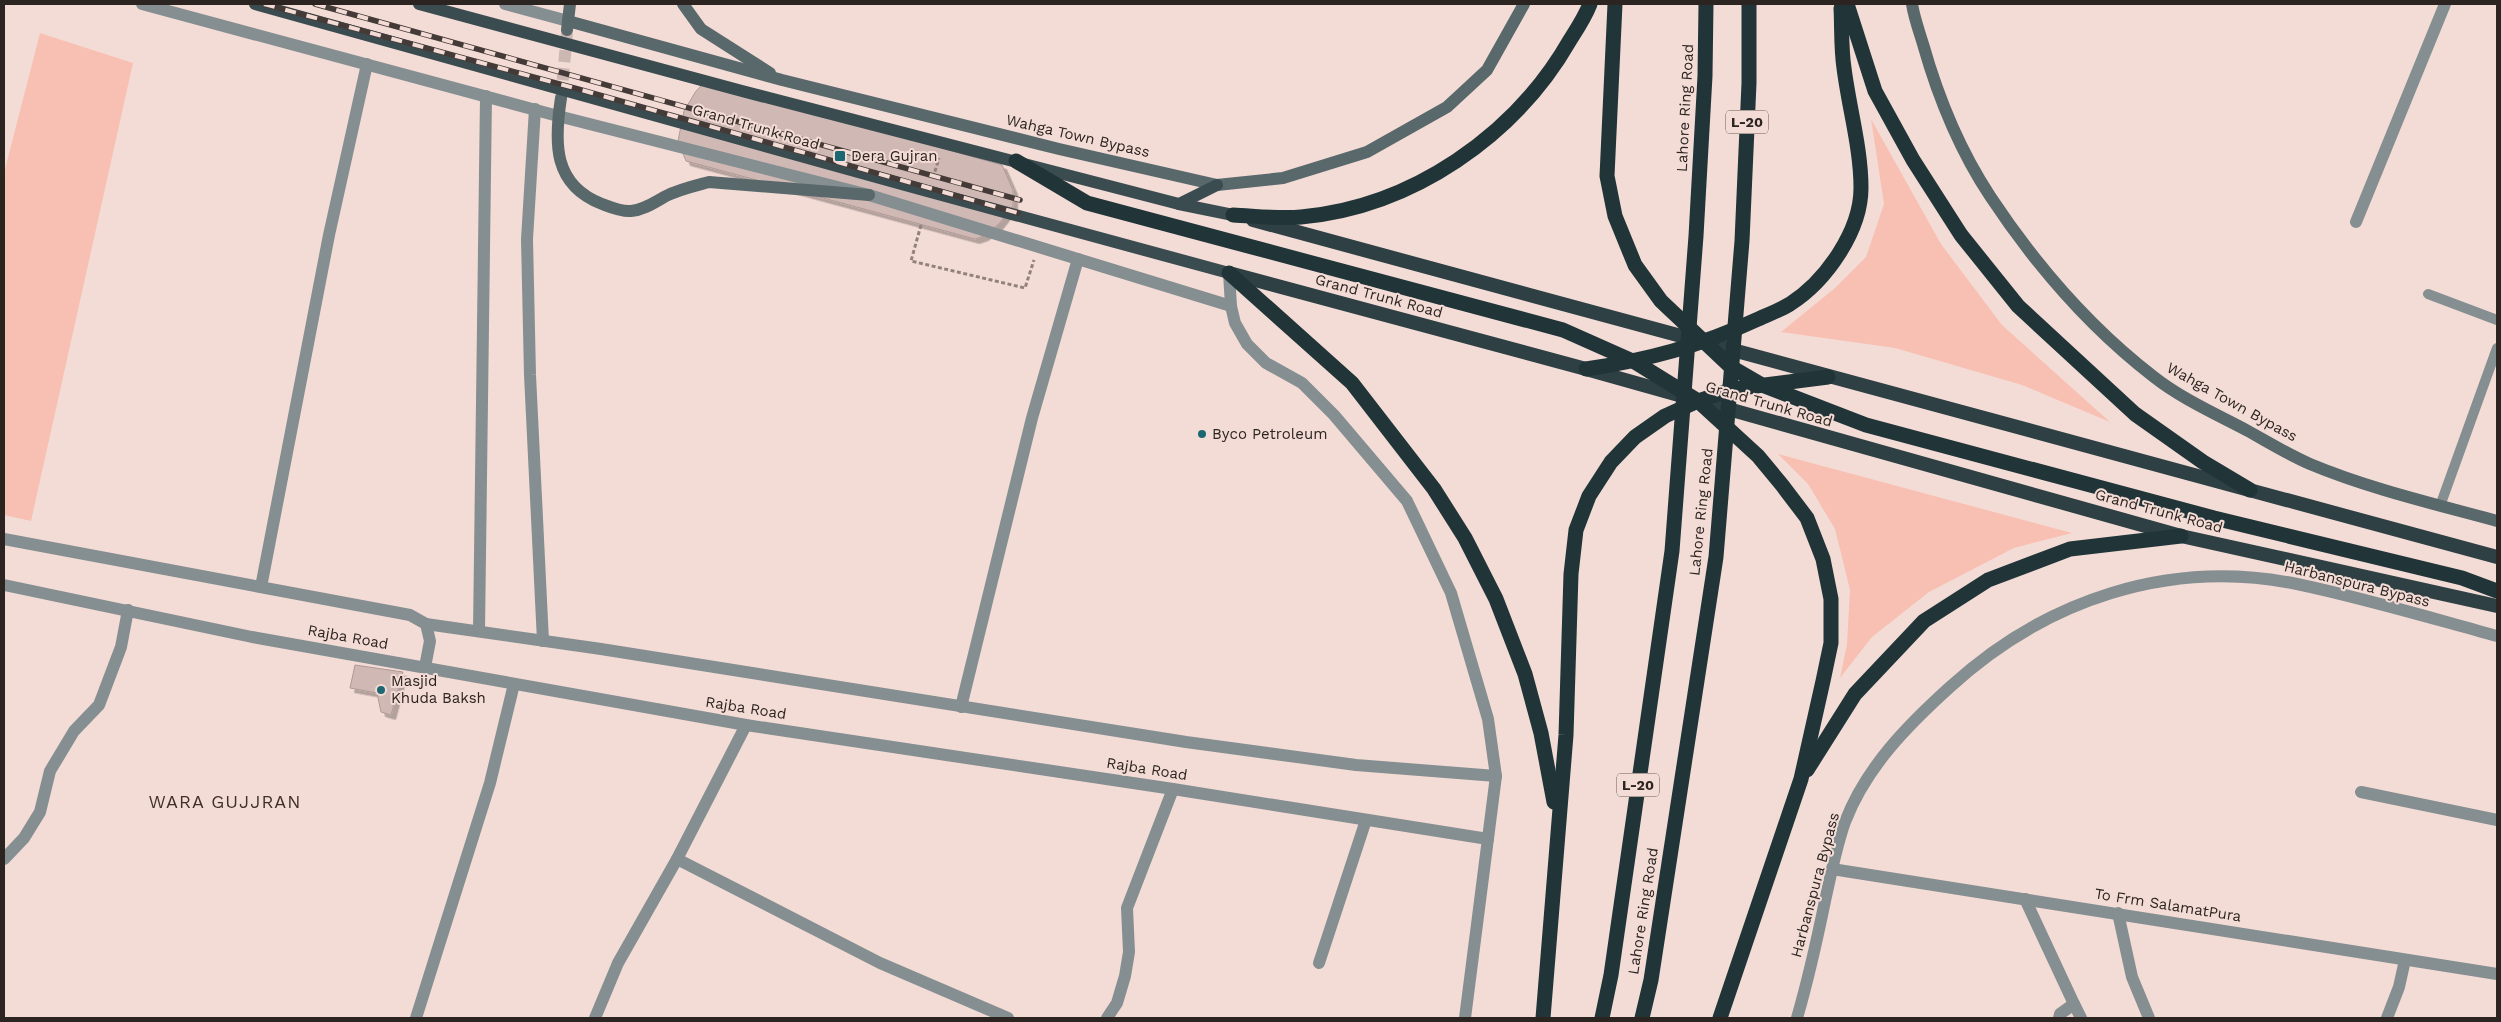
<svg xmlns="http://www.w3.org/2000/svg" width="2501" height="1022" viewBox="0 0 2501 1022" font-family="'Work Sans',sans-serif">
<defs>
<filter id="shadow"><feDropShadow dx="4.5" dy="4.5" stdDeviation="0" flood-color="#0004"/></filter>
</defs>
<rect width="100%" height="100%" fill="#f4dcd6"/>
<g fill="#f8c0b3">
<path d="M40,33L133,63L31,521L4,515V173Z"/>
<path d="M1871,119L1941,244L2002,325L2110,422L2022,385L1895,348L1781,332L1835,288L1866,257L1884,204Z"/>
<path d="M1778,454L2072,533L2014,548L1929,592L1872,637L1840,678L1847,644L1850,590L1835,529L1808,484Z"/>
</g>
<g fill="#d0b9b4" stroke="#af9994" filter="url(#shadow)">
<path d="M705,82L1002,165L1013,190V206L999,224L984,236L975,239L686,161L678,141L684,111L696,91Z"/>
<path d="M355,665L403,672L391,715L381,712L377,693L350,688Z"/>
</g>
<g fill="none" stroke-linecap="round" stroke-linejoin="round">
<path stroke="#ccb7b2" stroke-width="12" stroke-dasharray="12 6" stroke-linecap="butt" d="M561,98L567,33"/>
<g stroke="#92817d" stroke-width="3" stroke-dasharray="4 2.5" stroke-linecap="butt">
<path d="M933,178L939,158"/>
<path d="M921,225L911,261L1025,288L1034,260"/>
</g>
<g stroke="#858f91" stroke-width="10">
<path d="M2428,294L2497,320"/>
<path d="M2440,506L2497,348"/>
</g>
<g stroke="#858f91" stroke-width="12">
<path d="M535,109L527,239L530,375L543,641"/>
<path d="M2356,222L2445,4"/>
<path d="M261,587L329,235L367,64"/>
<path d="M426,624L601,649L1186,742L1356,765L1496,776"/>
<path d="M479,631L486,96"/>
<path d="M961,707L1032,418L1078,259"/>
<path d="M746,725L677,859L880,963L1008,1018"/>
<path d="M2361,792L2497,820"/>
<path d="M4,859L24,838L40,812L50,771L74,731L99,705L121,647L128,610"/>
<path d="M1832,869L2497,974"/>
<path d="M2025,899L2074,1004"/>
<path d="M2118,913L2132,977L2149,1018"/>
<path d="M1319,963L1366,820"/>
<path d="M416,1018L490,783L514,684"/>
<path d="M595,1018L618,963L677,859"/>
<path d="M1107,1018L1117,1003L1125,976L1129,952L1127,908L1173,789"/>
<path d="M2059,1018L2060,1014L2074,1004L2081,1018"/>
<path d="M2387,1018L2399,987L2405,960"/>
</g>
<g stroke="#858f91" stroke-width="12">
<path d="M142,4L558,116L869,195L1231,306"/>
<path d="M505,4L568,21"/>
<path d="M1229,273L1231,306L1235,323L1247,344L1266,363L1302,383L1334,415L1407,501L1451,593L1488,719L1496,776L1465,1018"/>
<path d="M4,539L410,615L426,624L430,641L425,667"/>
<path d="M4,585L252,637L746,725L1173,789L1488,839"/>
<path d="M1797,1018C1808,980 1817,940 1825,901C1831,875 1836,847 1845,822C1866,767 1908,725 1950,687C2045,600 2169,558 2297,584C2364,598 2431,618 2497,636"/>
</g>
<g stroke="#59686b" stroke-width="12">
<path d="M683,4L701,29L770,73"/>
<path d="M1912,4C1914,17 1919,31 1923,44C1938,97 1959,149 1990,196C2035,264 2089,327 2154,377C2182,399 2216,414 2248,431C2268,442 2289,455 2310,464C2370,489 2435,504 2497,521"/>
<path d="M568,21L782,80L1059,149L1217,185L1283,178L1367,152L1447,107L1487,70L1524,4"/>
<path d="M567,30L570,4"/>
<path d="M561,98C554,143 553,185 602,204C610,207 622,212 631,211C644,210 655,202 666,196C680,189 694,186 709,182L869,195"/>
</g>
<g stroke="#3b4c50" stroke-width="12">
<path d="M255,4L905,185L1229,273"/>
<path d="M419,4L742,91L1179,204L1233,215"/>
<path d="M1179,204L1217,185"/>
</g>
<g stroke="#2e4044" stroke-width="14">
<path d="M1253,220L2497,557"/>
<path d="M1229,273L1586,369L2181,536L2497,606"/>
</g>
<g stroke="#213539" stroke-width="15">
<path d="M1615,4L1607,176L1615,216L1635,265L1661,301L1731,367L1762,385L1866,425L2214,518L2462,578L2497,591"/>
<path d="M1847,4L1875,91L1913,160L1961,235L2018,306L2135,414L2203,462L2250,490"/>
<path d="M1016,161L1087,203L1563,330L1635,362L1698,401L1758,456L1782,485L1807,518L1823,559L1831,599V643L1823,681L1801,779L1720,1018"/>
<path d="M1233,215C1255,216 1279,219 1301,217C1412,207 1515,136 1570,40C1577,29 1585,17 1590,4"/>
<path d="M1229,273L1352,383L1434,489L1465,538L1496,599L1525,674L1541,733L1554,802"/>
<path d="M1586,369C1647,360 1700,346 1756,320C1767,315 1780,310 1790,304C1826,281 1861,231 1861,188C1861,148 1849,108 1844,68C1841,49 1842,28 1841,8"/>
<path d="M1807,770L1855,694L1924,621L1988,580L2070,549L2181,536"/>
<path d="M1543,1018L1566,735L1571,574L1576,530L1589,496L1611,462L1635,437L1665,416L1698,401L1733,389L1828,377"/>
<path d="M1602,1018L1611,975L1672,551L1696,236L1705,76L1706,4"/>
<path d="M1642,1018L1651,980L1716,557L1742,241L1749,83V4"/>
</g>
<g stroke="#443a37" stroke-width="5.5">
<g id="rail">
<path d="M264,4L578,89L1018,213"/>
<path d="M315,4L1020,200"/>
</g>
</g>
<use href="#rail" stroke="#f4dcd6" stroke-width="4" stroke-dasharray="11" stroke-linecap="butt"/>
</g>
<g fill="#1d6772" stroke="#f4dcd6" stroke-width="2">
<rect x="834" y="150" width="12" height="12" rx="2.5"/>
<circle cx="1202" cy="434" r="5"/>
<circle cx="381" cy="690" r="5"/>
</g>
<g text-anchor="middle" stroke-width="4" stroke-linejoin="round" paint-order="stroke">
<g fill="#f4dcd6" stroke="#685b57" stroke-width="1">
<rect x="1726" y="110.5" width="42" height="23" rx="4"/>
<rect x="1617" y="773.5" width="42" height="23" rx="4"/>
</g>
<g font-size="14" font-weight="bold" fill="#2c2421">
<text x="1747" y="127">L-20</text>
<text x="1638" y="790">L-20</text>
</g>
<g font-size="15" fill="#2c2421" stroke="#f4dcd6">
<text transform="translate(1685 108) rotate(-87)" y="5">Lahore Ring Road</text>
<text transform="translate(756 127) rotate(16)" y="5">Grand Trunk Road</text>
<text transform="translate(1078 136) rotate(13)" y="5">Wahga Town Bypass</text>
<text transform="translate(1379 296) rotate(15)" y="5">Grand Trunk Road</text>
<text transform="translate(2232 402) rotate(29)" y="5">Wahga Town Bypass</text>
<text transform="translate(1769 404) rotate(16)" y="5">Grand Trunk Road</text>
<text transform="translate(2159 511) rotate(15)" y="5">Grand Trunk Road</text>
<text transform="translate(1701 512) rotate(-84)" y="5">Lahore Ring Road</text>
<text transform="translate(2357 584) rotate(14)" y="5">Harbanspura Bypass</text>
<text transform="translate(348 637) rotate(10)" y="5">Rajba Road</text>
<text transform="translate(746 708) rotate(9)" y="5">Rajba Road</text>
<text transform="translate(1147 769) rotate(9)" y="5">Rajba Road</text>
<text transform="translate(1815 885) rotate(-75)" y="5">Harbanspura Bypass</text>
<text transform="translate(2168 905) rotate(9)" y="5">To Frm SalamatPura</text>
<text transform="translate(1643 911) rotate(-81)" y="5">Lahore Ring Road</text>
</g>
<g font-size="15" fill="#2c2421" stroke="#f4dcd6" text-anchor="start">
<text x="851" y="161">Dera Gujran</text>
<text x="1212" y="439">Byco Petroleum</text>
<text x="391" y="686">Masjid<tspan x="391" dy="17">Khuda Baksh</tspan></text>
</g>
<g font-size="18" letter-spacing="1" fill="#402f2a" stroke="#f4dcd6">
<text x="225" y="808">WARA GUJJRAN</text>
</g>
</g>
<rect width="2501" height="1022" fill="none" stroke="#2c2421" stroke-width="10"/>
</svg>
